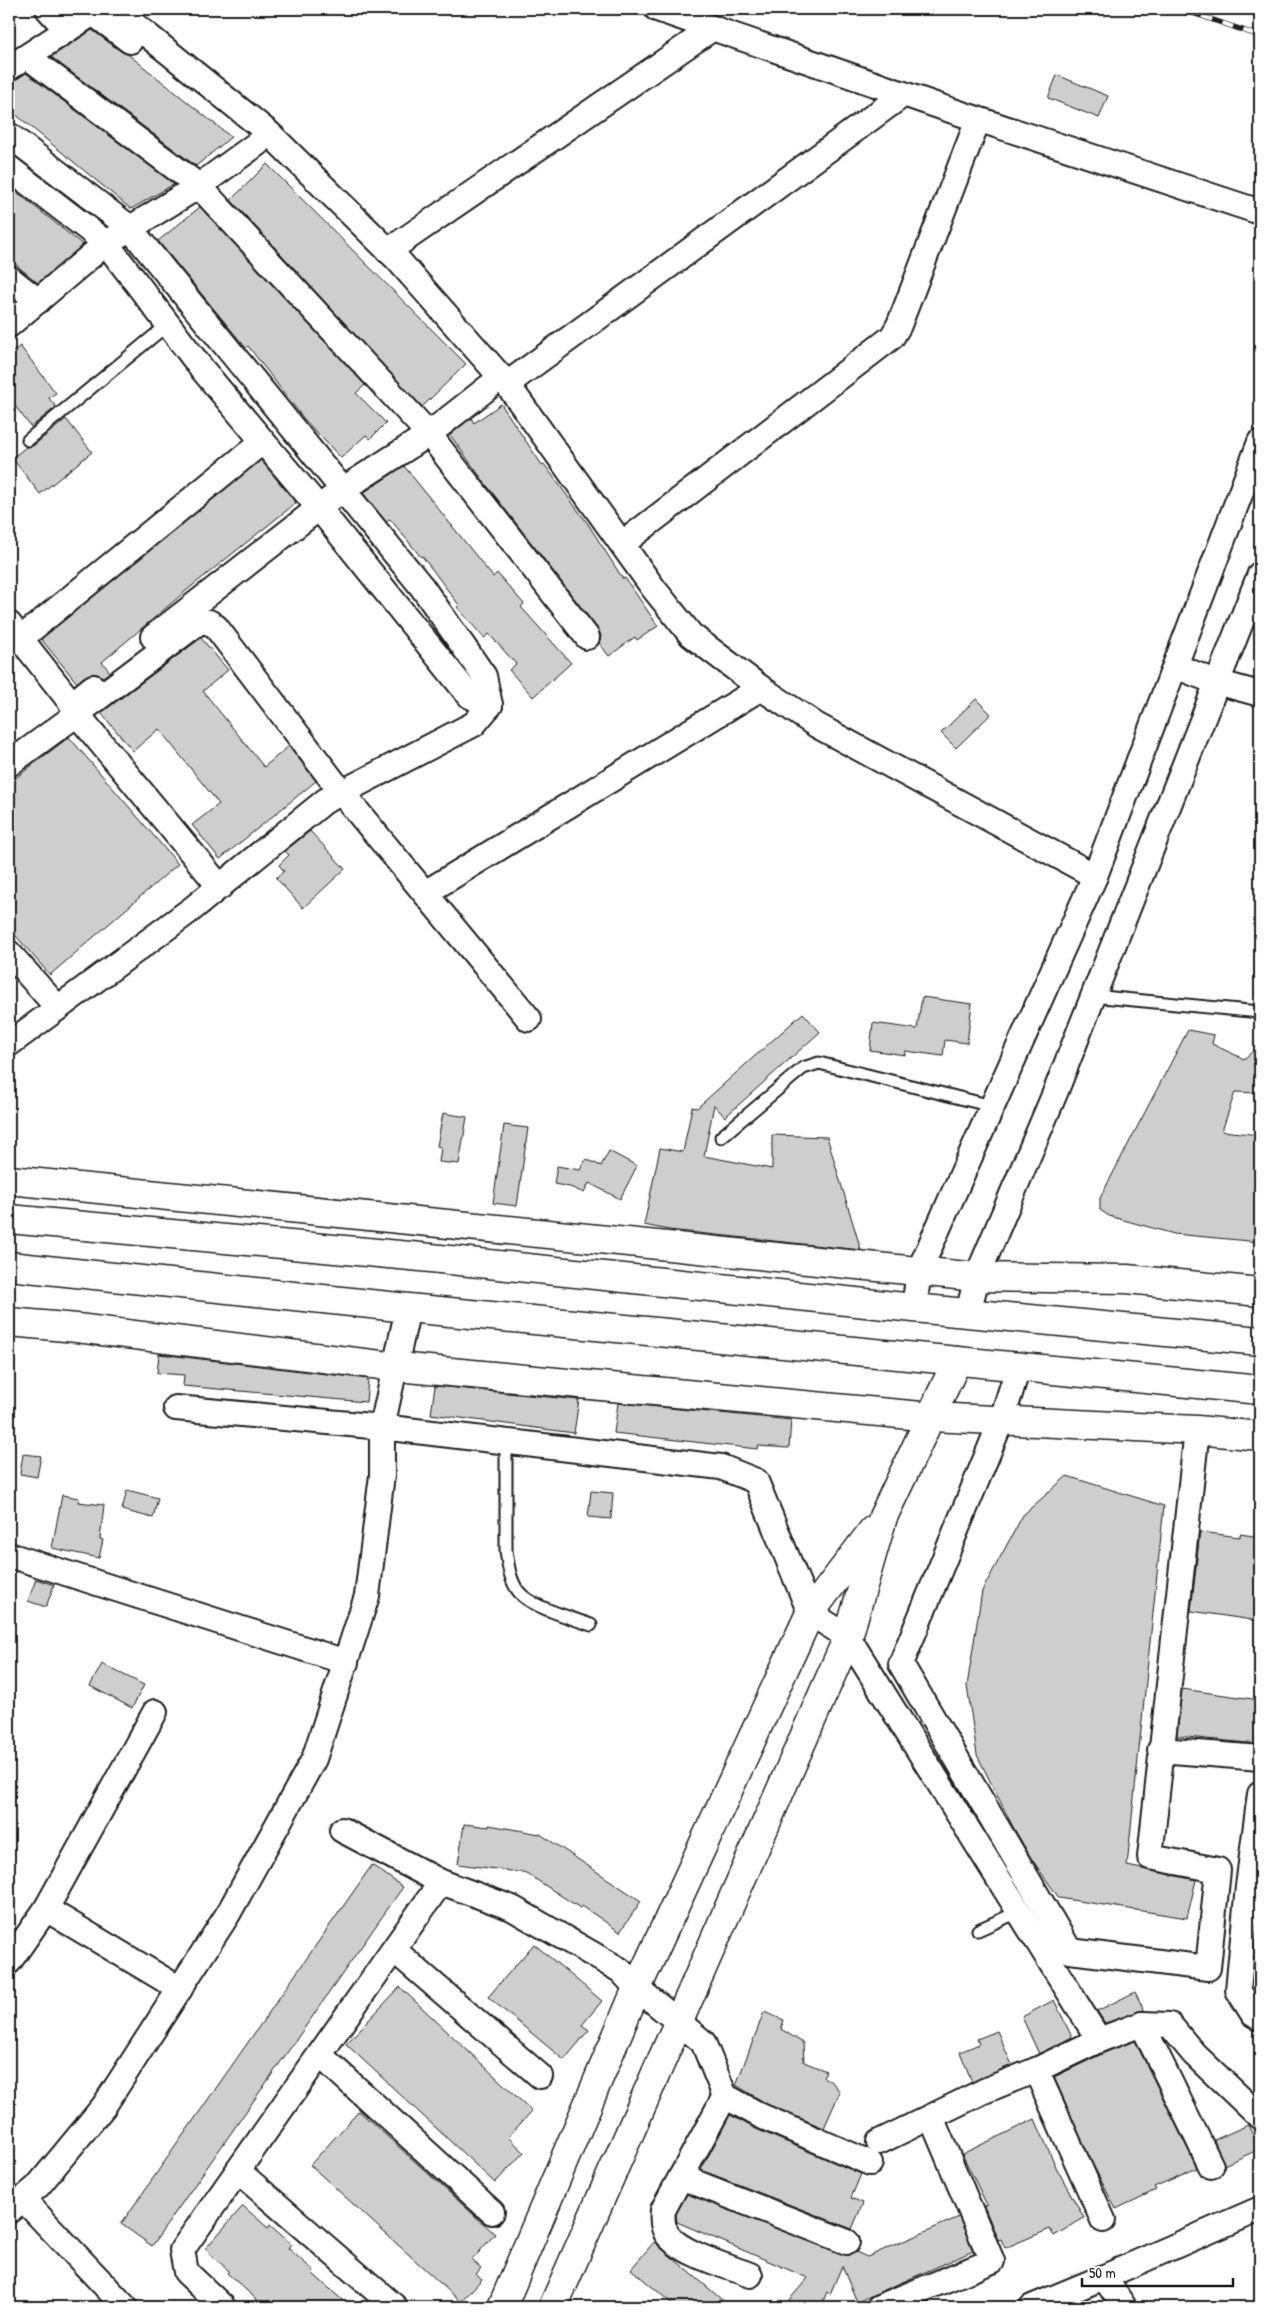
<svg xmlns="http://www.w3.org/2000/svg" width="1269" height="2316" viewBox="0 0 1269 2316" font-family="'Patrick Hand',sans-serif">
<rect width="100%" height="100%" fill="#fff"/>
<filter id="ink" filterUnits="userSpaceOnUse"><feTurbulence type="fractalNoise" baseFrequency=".02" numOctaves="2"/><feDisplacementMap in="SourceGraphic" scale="10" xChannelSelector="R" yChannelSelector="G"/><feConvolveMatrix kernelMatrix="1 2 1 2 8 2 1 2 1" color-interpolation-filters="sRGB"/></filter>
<g filter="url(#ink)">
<g fill="#cecece" stroke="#1c1c1c">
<path d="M92,30L122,52L129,55L231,137L196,166L51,57Z"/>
<path d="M26,73L174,184L131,209L9,109V82Z"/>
<path d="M1057,75L1108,96L1099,118L1048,98Z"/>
<path d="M267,164L466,364L422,407L231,200Z"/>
<path d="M9,186L83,245L38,283L9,259Z"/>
<path d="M200,207L365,385L356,393L386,423L370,439L366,435L341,458L304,419L248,346L246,348L158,241Z"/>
<path d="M20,346L56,393L49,398L56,407L31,427L9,398V355Z"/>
<path d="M501,404L542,465L544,464L588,524L623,579L625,578L658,626L637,640L635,637L609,656L599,643L601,636L598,629L488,487L450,435L471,418L474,423Z"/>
<path d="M66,419L92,452L40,494L12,458L26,447L33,446Z"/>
<path d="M261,460L296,503L187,590L102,662L110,672L103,677L97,674H90L77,683L41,639Z"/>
<path d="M404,466L493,577L497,573L524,604L521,607L571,663L533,697L509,670L516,664L489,634L484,638L457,607L459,605L422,556L421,557L390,519L386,522L363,493Z"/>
<path d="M201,638L228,670L203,691L264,767L289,746L316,781L220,859L192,825L219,804L159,729L133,751L101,713Z"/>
<path d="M976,699L991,714L956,748L941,733Z"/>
<path d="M69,737L178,864L50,975L9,928V783Z"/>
<path d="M310,831L345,869L303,908L276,878L284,871L279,865L289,855L285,851Z"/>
<path d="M922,997L972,1004L967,1043L945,1040L943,1056L905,1051V1055L870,1050L873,1023L917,1029Z"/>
<path d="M803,1013L820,1032L725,1117L714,1105L704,1156L772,1169V1135L827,1137L861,1250L669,1230L644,1225L660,1148L683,1152L692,1107L697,1108Z"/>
<path d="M1188,1030L1214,1035L1212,1044L1244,1059L1260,1045V1093L1235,1092L1222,1131L1260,1135V1242L1174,1234L1109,1216L1100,1210V1198Z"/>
<path d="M443,1113L467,1117L459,1164L439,1162L441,1147L437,1146Z"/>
<path d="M504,1125L528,1128L517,1206L493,1203Z"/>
<path d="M609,1151L637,1166L620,1199L589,1183L584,1193L570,1187L554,1184L557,1166L580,1170L586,1159L601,1166Z"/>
<path d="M159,1354L368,1379L366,1402L183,1386L184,1375L157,1373Z"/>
<path d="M435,1386L579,1400L574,1433L431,1414Z"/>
<path d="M618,1403L791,1420L789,1448L758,1446L757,1449L614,1433Z"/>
<path d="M23,1454L41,1456L37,1477L20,1474Z"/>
<path d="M1067,1476L1164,1506L1127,1866L1196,1880L1187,1918L1059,1898L1031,1858L1013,1827L977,1755L967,1686L982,1591L1023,1515Z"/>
<path d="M127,1490L158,1498L153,1518L122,1510Z"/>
<path d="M591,1491L613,1493L611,1519L588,1517Z"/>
<path d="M62,1495L79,1498L78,1502L104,1505L100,1539L103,1540L99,1558L52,1548Z"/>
<path d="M1200,1532L1240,1537V1534L1260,1537L1259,1621L1191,1611Z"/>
<path d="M36,1579L54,1585L46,1607L28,1601Z"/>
<path d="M102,1664L144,1685L132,1708L90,1686Z"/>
<path d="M1182,1689L1260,1700L1258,1744L1177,1736Z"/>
<path d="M464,1824L489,1827V1825L540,1834L641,1901L620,1932L582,1906L580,1908L526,1873L458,1864Z"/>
<path d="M372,1865L403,1887L152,2246L121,2224Z"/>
<path d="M534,1944L602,2001L582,2025L589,2030L564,2060L488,1997Z"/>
<path d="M400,1987L532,2111L508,2137L524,2152L495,2183L346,2044Z"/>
<path d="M1135,1992L1144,2010L1105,2023L1097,2011Z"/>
<path d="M1054,2000L1072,2037L1039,2054L1022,2017Z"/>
<path d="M764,2012L784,2020L781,2029L803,2043L804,2062L826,2071L823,2077L833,2083L840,2092L824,2128L767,2104L736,2085Z"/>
<path d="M997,2031L1012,2065L972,2082L960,2052L979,2044L977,2039Z"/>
<path d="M1135,2041L1197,2168L1154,2187L1156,2190L1116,2209L1093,2165L1054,2077L1104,2053Z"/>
<path d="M359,2111L495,2234L472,2260L481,2268L476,2274L482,2279L461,2302L310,2165Z"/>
<path d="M730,2115L756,2129L861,2174L851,2198L863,2203L852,2229L701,2170Z"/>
<path d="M1035,2119L1056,2167L1084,2218L1054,2236L1050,2229L1005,2248L1001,2239L998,2240L984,2206L987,2205L962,2154Z"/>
<path d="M1248,2125L1260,2149L1224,2165L1214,2140Z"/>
<path d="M687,2194L849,2256L856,2252L867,2257L959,2217L973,2251L857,2302L842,2266L830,2294L827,2292L821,2306L815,2304L812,2307H783L808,2278L677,2222L676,2214Z"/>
<path d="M243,2206L268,2228L270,2225L291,2244L288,2248L314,2271L312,2273L350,2307H265L227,2273L229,2271L205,2249Z"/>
<path d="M654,2242L713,2292L730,2307H676L631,2269Z"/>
</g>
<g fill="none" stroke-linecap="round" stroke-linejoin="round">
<g stroke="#1c1c1c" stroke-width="15">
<g id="service">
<path d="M28,440L167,325"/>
<path d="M1092,996L1260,1012"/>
<path d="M721,1137L803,1068L819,1063L992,1106"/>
<path d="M506,1441V1550C508,1565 510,1585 523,1596C538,1609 572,1618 591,1625"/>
<path d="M978,1930L1018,1912"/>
</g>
</g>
<g stroke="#1c1c1c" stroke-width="28">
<g id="minor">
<path d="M48,9L67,30"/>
<path d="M115,9L270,134L398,260L507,384L654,589L691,635L761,688L816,725L1095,876"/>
<path d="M657,9L950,110L1260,212"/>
<path d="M28,57L199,186L429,434L587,637"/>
<path d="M9,68L93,13L130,41"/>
<path d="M9,135L129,227L422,587L484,676L490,705L474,724L325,801L192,909L9,1044"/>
<path d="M9,168L106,243L202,369L319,508L463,688L470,696L490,705"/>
<path d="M388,251L713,28"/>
<path d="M9,278L38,301"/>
<path d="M9,325L106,243L199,186L258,143"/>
<path d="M507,384L904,94"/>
<path d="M622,544L892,337L899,325L978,120"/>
<path d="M9,624L72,704L93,687"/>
<path d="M153,637L342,490L429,434L490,386"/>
<path d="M20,639L262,442"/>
<path d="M1175,666L1216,682L1260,694"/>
<path d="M9,764L77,714"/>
<path d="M220,887L77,714L199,622H209L216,627L342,793L529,1019"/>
<path d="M425,893L761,688"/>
<path d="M9,953L58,1008"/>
<path d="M914,1308L919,1271L1095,876L1260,442"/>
<path d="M968,1313L977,1277L1055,1093L1260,574"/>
<path d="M1018,1368L1002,1419L901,1664L1070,1951L1208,1968L1218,1870L1150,1857L1197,1430"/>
<path d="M176,1408L382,1427L721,1467L756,1481L810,1613L848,1637L1099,2040"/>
<path d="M9,1555L346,1662"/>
<path d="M155,1712L46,1909L180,1989"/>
<path d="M1160,1750L1260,1758"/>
<path d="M1260,1794L1248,1886L1238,1990L1253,2014L1260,2018"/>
<path d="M342,1830L441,1882L512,1908L620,1970L637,1988L703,2042L725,2096L761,2116L870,2163"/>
<path d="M394,1950L540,2076"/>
<path d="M9,1962L46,1909"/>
<path d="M1142,2024L1211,2166"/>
<path d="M320,2055L492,2212"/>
<path d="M1036,2070L1103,2220"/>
<path d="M725,2096L663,2210C662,2218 662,2225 666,2233C679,2253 727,2266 750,2275"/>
<path d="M879,2142L984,2091L1036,2070L1099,2040L1142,2024L1170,2025L1194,2054L1260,2117"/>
<path d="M238,2171L395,2307"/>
<path d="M681,2177L847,2242"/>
<path d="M23,2199L125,2307"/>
<path d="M9,2211L38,2186L104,2106L228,1914L314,1759L367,1596L382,1475V1427L408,1308"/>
<path d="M1104,2277L1260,2209"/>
<path d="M223,2307L186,2272L182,2250L441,1882"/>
<path d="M879,2307L992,2261L931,2117"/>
<path d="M1032,2307L1104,2277L1124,2307"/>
</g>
</g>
<g stroke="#1c1c1c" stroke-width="31">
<g id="tertiary">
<path d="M9,1180L977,1277L1127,1279L1260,1292"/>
<path d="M9,1322L77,1328L397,1367L932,1417L1197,1430L1260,1436"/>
<path d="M502,2307L637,1988L810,1613L873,1530"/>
<path d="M553,2307L848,1637L883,1517L957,1361"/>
</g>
</g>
<g stroke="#1c1c1c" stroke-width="31">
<g id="primary">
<path d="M9,1219L421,1257L914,1308L1260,1341"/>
<path d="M9,1266L408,1308L1260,1390"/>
</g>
</g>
<use href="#service" stroke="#fff" stroke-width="11"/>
<use href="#minor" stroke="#fff" stroke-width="24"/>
<use href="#tertiary" stroke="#fff" stroke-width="28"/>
<use href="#primary" stroke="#fff" stroke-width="28"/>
<g stroke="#1c1c1c" stroke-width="5.5">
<path id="rail" d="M1181,9L1260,36"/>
</g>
<use href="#rail" stroke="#fff" stroke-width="4" stroke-dasharray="11" stroke-linecap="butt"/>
</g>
</g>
<rect width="1269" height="2316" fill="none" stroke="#fff" stroke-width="30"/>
<rect x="15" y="15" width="1239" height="2286" fill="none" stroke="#1c1c1c" stroke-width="2" filter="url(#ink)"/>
<path d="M1082 2278v8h151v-8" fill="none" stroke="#1c1c1c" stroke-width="2.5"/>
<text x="1089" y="2278" font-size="15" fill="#1c1c1c" stroke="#ffffff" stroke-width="4" paint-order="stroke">50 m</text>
</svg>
